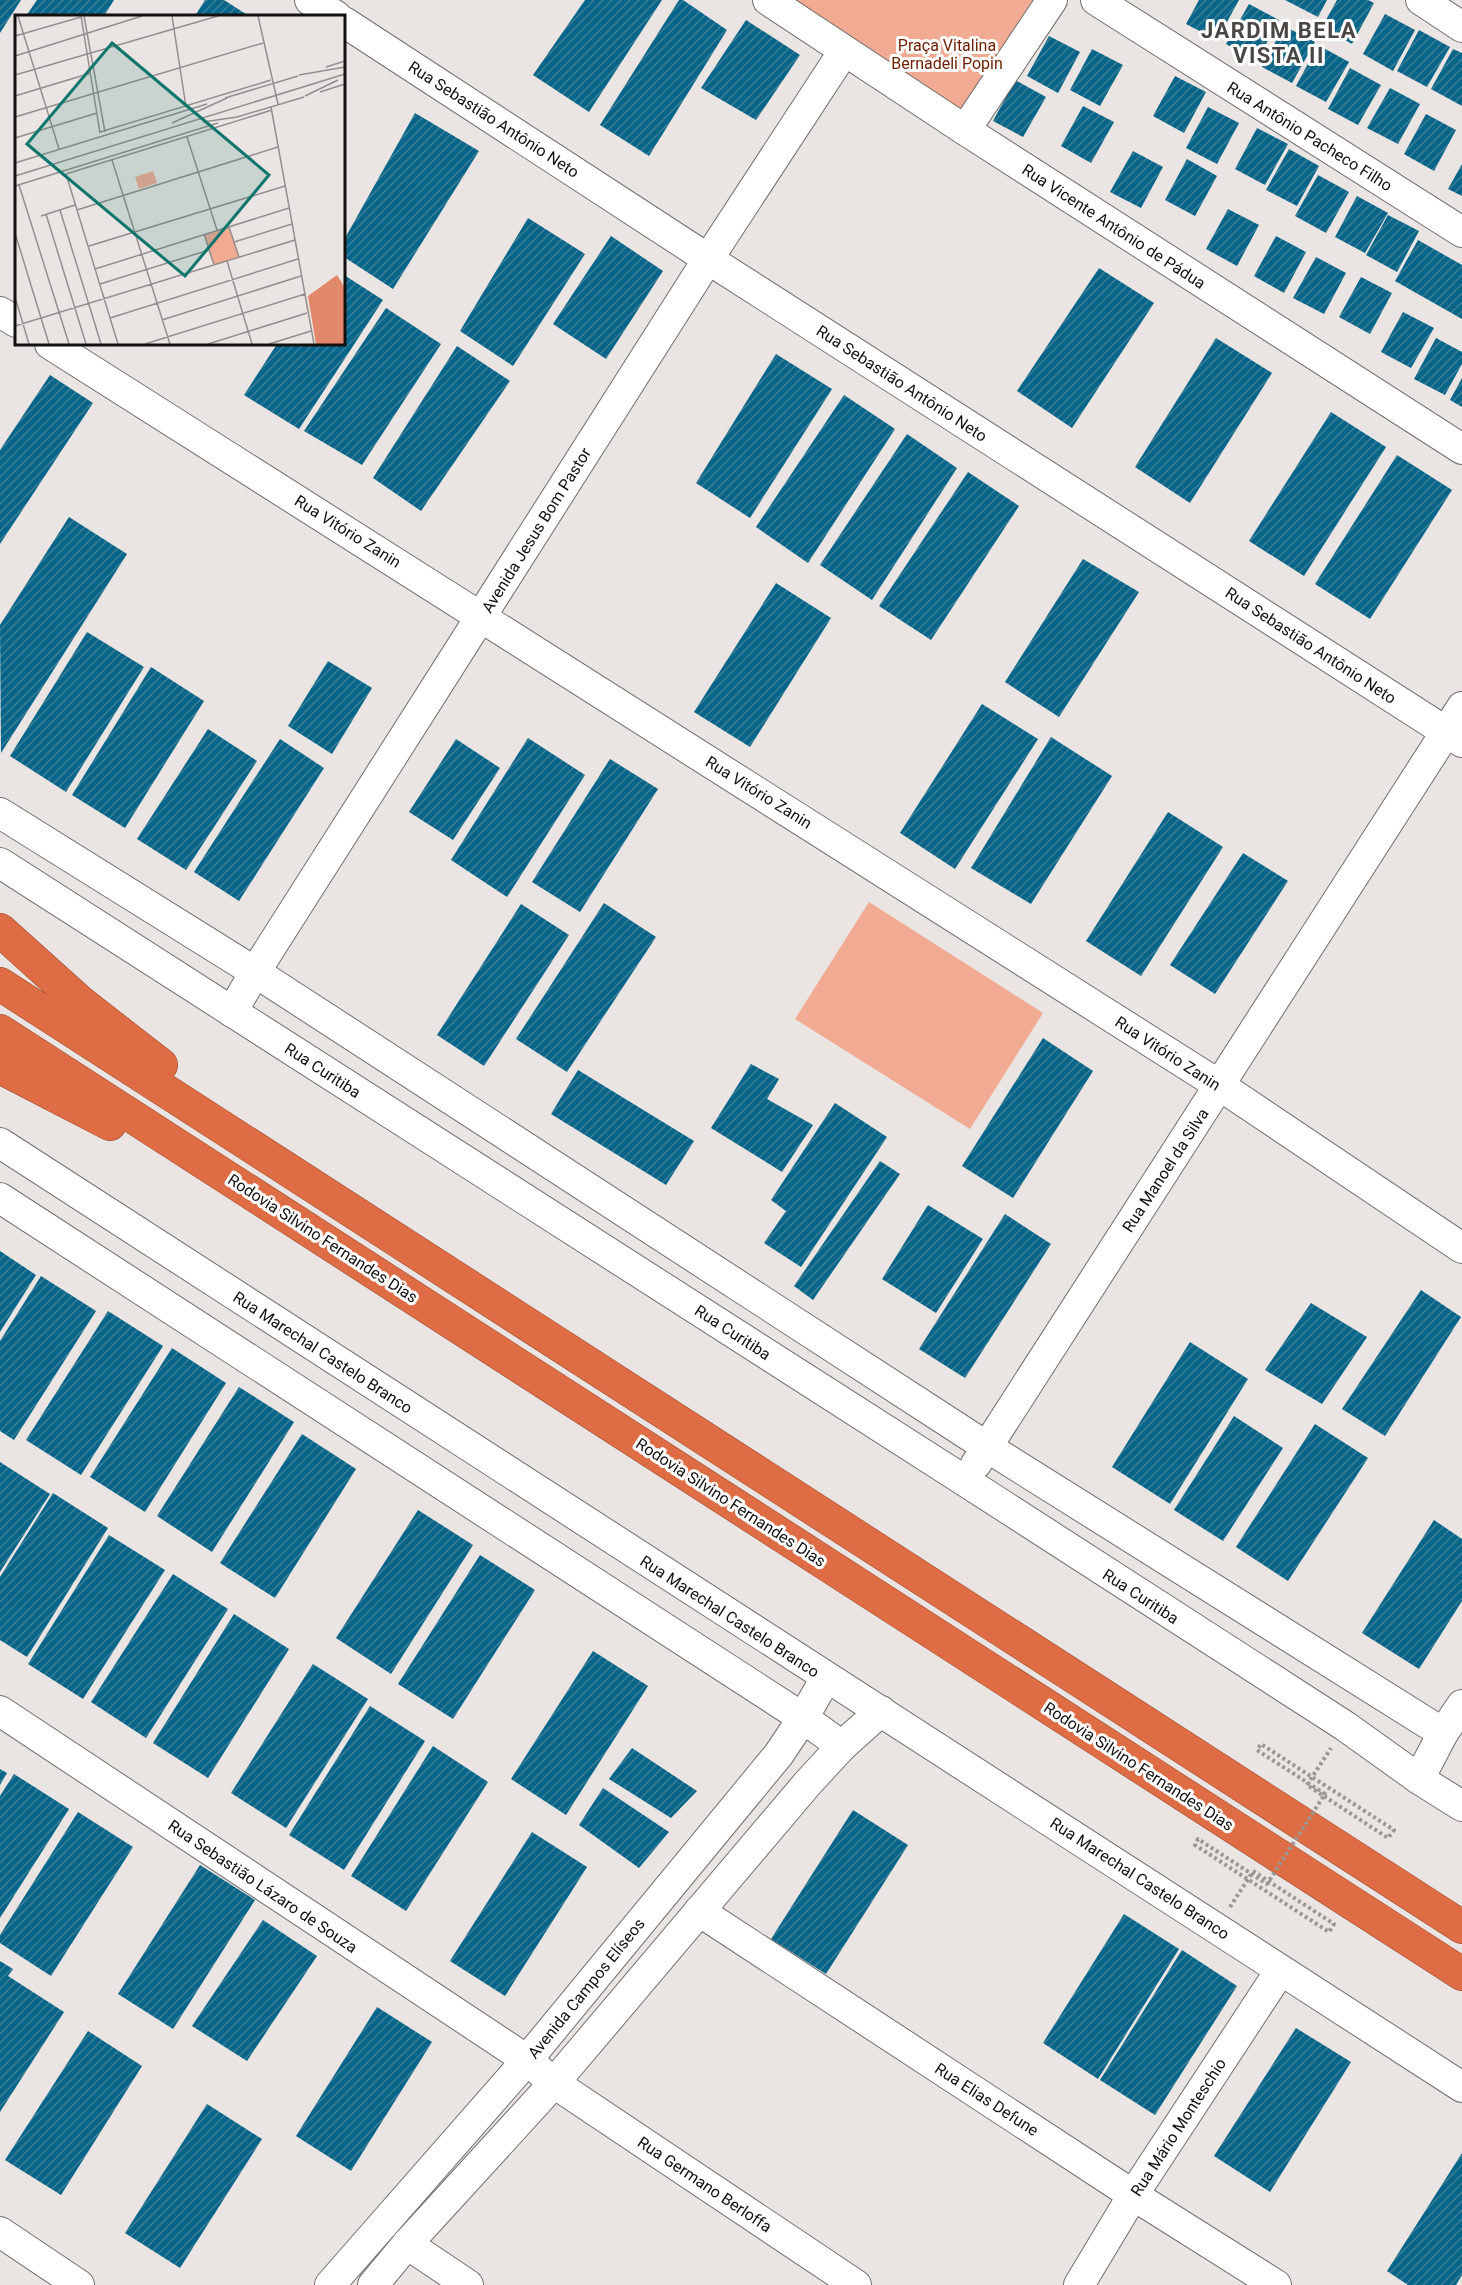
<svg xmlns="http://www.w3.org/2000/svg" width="1462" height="2285" viewBox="0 0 1462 2285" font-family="Roboto,sans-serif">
<defs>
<pattern id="building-hatch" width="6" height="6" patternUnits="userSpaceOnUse" patternTransform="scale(1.5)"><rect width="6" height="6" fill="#066588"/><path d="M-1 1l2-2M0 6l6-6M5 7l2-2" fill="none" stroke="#3b7e96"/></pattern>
</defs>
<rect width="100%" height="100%" fill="#eae4e2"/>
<g fill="#f1ab93">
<path d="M768,0H1052L965,130Z"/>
<path d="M869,902L1043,1013L970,1129L795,1019Z"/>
</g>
<g fill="url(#building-hatch)">
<path d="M0,0H21L0,33Z"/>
<path d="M37,0H114L104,16H26Z"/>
<path d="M205,0H224L249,16H195Z"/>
<path d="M585,0H662L589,112L533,75Z"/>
<path d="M679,0H683L727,30L649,156L600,125Z"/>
<path d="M1199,0H1239L1217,40L1186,24Z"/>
<path d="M1285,0H1327L1318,17Z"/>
<path d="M1337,0H1368L1374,3L1352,44L1322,27Z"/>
<path d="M1249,4L1279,20L1257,61L1226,44Z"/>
<path d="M1385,14L1415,30L1393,71L1363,54Z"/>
<path d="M746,20L800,55L756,120L701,88Z"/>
<path d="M1284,26L1315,42L1292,83L1262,67Z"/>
<path d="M1419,30L1450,47L1427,87L1397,71Z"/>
<path d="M1049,36L1080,52L1058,93L1027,76Z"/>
<path d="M1318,45L1349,62L1326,102L1296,86Z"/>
<path d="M1092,49L1123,65L1100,106L1070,90Z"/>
<path d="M1453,49L1462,53V106L1431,89Z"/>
<path d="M1350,68L1381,85L1358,125L1328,109Z"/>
<path d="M1175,76L1206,92L1184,133L1153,116Z"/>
<path d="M1015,80L1046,97L1023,137L993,121Z"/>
<path d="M1390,88L1420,104L1398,144L1367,128Z"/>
<path d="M1083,106L1114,122L1091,163L1061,146Z"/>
<path d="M1208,107L1239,123L1217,164L1186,148Z"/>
<path d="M415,113L479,151L393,289L344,257V240Z"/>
<path d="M1426,114L1456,130L1434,171L1404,154Z"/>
<path d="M1257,128L1288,144L1265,185L1235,169Z"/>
<path d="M1289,149L1319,166L1297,206L1266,190Z"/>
<path d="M1133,151L1163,167L1141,208L1110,192Z"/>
<path d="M1187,159L1217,176L1195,216L1165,200Z"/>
<path d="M1462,164V196L1448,189Z"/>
<path d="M1318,175L1349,192L1326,233L1295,216Z"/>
<path d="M1357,196L1388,213L1365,253L1335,237Z"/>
<path d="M1228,209L1259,225L1237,266L1206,249Z"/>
<path d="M1388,215L1419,231L1397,272L1366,255Z"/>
<path d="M528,218L585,254L513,366L460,331Z"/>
<path d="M611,236L663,271L606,359L553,324Z"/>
<path d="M1276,236L1306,252L1284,293L1254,276Z"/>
<path d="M1418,240L1462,265V319L1395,281Z"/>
<path d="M1316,257L1346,273L1324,314L1293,298Z"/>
<path d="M1099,268L1154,303L1072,428L1017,391Z"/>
<path d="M344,275L383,300L299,429L244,395L277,344H344Z"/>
<path d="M1361,277L1392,293L1370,334L1339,317Z"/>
<path d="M386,308L441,344L362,465L304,431Z"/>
<path d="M1403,312L1434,328L1411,368L1381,352Z"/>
<path d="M1216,338L1272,373L1190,503L1135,467Z"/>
<path d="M1436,338L1462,352V364L1445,395L1414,379Z"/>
<path d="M457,346L510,381L421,511L373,478Z"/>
<path d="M776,354L832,389L750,518L696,483Z"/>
<path d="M50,375L93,403L0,544V450Z"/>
<path d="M1462,378V407L1450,400Z"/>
<path d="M844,395L895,429L808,563L756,527Z"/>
<path d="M1331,412L1386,447L1304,576L1249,541Z"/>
<path d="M907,434L957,468L872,600L820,565Z"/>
<path d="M1397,455L1452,490L1370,619L1315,584Z"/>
<path d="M968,472L1019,506L931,640L879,606Z"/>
<path d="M69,517L127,554L1,753L0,625Z"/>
<path d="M1083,559L1139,592L1059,717L1005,682Z"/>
<path d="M776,583L831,618L750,747L694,712Z"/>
<path d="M87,632L144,667L66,792L10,756Z"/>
<path d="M328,661L372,688L332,754L288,726Z"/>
<path d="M151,667L204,701L125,828L72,795Z"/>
<path d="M982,704L1038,739L955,869L900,833Z"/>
<path d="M208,729L257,761L186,870L137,839Z"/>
<path d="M1051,737L1112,776L1031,904L971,868Z"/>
<path d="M528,738L585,775L507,897L451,860Z"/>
<path d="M280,739L324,768L239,901L194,872Z"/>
<path d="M456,739L500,768L453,840L409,812Z"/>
<path d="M610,759L658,789L580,912L532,882Z"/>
<path d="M1168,812L1223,847L1141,976L1086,941Z"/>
<path d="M1243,853L1288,881L1215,994L1170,965Z"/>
<path d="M604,903L656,937L567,1072L516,1039Z"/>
<path d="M521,904L569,935L484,1066L437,1035Z"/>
<path d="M1043,1038L1093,1071L1013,1198L962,1166Z"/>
<path d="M751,1064L779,1079L767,1099L813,1125L782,1172L711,1128Z"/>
<path d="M578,1070L694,1141L666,1185L551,1114Z"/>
<path d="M835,1103L887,1137L801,1267L764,1243L786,1211L771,1200Z"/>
<path d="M880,1161L900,1174L813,1300L794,1286Z"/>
<path d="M928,1205L983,1239L936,1313L882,1279Z"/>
<path d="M1005,1214L1051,1244L965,1378L919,1349Z"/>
<path d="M0,1251L36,1275L0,1332Z"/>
<path d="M41,1276L96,1311L14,1440L0,1431V1341Z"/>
<path d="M1421,1290L1461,1317L1385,1436L1342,1409Z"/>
<path d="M1311,1303L1367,1337L1322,1404L1265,1370Z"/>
<path d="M108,1311L163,1346L81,1475L26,1440Z"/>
<path d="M1190,1342L1248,1379L1170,1504L1112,1467Z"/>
<path d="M172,1348L226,1383L145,1512L90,1477Z"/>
<path d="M239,1387L294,1422L212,1552L157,1516Z"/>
<path d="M1234,1416L1283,1448L1223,1541L1174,1510Z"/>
<path d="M1315,1424L1368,1458L1288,1581L1236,1547Z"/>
<path d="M302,1434L356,1469L275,1598L220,1563Z"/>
<path d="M0,1462L50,1494L0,1572Z"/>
<path d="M53,1493L108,1528L27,1657L0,1640V1577Z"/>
<path d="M418,1510L473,1545L391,1674L336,1638Z"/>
<path d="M1434,1520L1462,1539V1601L1419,1669L1362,1633Z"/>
<path d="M109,1535L165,1570L83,1699L28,1664Z"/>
<path d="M480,1555L535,1590L453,1719L398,1684Z"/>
<path d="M173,1574L228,1609L146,1738L91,1702Z"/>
<path d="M234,1614L289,1649L208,1778L153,1743Z"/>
<path d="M593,1651L648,1686L566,1815L511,1779Z"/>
<path d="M313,1664L368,1699L286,1828L231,1793Z"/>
<path d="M370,1706L425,1741L344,1870L289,1835Z"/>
<path d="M433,1746L488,1782L406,1911L351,1876Z"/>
<path d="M632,1748L697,1791L671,1818L609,1779Z"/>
<path d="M0,1769L7,1773L0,1785Z"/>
<path d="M14,1774L69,1809L0,1918V1796Z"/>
<path d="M603,1788L669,1832L639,1868L579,1825Z"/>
<path d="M853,1810L908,1845L826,1974L771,1939Z"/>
<path d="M78,1812L133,1847L51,1976L0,1943V1935Z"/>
<path d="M532,1832L587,1867L505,1996L450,1961Z"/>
<path d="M200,1865L255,1900L173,2029L118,1994Z"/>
<path d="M1124,1914L1179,1949L1098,2079L1043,2043Z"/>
<path d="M263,1920L317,1956L247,2061L192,2026Z"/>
<path d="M1182,1950L1237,1986L1155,2115L1100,2080Z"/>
<path d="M0,1961L13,1969L8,1976L64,2012L0,2112Z"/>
<path d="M377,2007L432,2042L351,2171L296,2136Z"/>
<path d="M1296,2028L1351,2062L1270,2192L1214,2156Z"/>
<path d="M88,2031L142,2066L61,2195L5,2160Z"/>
<path d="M207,2104L262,2139L180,2268L125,2233Z"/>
<path d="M1462,2153V2275L1456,2285H1408L1387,2271Z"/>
</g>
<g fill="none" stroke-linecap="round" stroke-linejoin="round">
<g stroke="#736e6c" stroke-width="32">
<g id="minor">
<path d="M310,0L336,16"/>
<path d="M768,0L965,130L1462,449"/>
<path d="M1096,0L1462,232"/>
<path d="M1421,0L1462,27"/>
<path d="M344,22L708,259L1462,742"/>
<path d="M965,130L1052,0"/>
<path d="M0,312L16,322"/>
<path d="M50,344L1219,1085L1462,1248"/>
<path d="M0,813L255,972L987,1447L1443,1733"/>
<path d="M0,863L965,1481L1345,1726L1419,1779L1462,1806"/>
<path d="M232,1012L255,972L708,259L844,51"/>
<path d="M0,1143L1462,2087"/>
<path d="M0,1198L803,1718L842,1746"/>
<path d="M976,1464L1462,707"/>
<path d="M0,1711L527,2060L554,2083L856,2285"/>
<path d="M1419,1779L1443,1733L1462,1705"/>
<path d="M699,1911L1133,2195L1276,2285"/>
<path d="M0,2232L79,2285"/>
<path d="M407,2244L468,2285"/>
<path d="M330,2285L527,2060L779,1754L803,1718L826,1678"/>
<path d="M373,2285L407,2244L554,2083L807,1784L842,1746L881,1711"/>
<path d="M1079,2285L1133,2195L1280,1971"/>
</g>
</g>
<g stroke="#974c31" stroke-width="34">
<g id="highway">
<path d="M0,930L80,1002L161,1065"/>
<path d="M0,984L1462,1927"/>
<path d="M0,1031L1462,1974"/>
<path d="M0,1067L110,1124"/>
</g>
</g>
<g stroke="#9a9694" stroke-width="4" stroke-dasharray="3 3" stroke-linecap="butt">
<path d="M1307,1785L1331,1748"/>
<path d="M1230,1907L1252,1873"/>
</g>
<use href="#minor" stroke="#fff" stroke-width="30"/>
<use href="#highway" stroke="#de6c44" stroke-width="33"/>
<path stroke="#9a9694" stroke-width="4" stroke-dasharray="3 3" stroke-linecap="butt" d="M1253,1871L1334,1924L1329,1932L1195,1845L1198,1839L1267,1884L1325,1794L1257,1750L1261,1744L1394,1830L1388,1838L1307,1785"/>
</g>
<g text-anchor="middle" stroke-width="6" stroke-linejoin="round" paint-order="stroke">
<g font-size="16" fill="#702000" stroke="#fff">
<text x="947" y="51">Praça Vitalina<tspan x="947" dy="18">Bernadeli Popin</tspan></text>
</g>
<g font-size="16" fill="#12100f" stroke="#fff">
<text transform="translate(494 119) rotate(33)" y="6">Rua Sebastião Antônio Neto</text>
<text transform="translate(1310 136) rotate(32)" y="6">Rua Antônio Pacheco Filho</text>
<text transform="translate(1114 226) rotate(33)" y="6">Rua Vicente Antônio de Pádua</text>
<text transform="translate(902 383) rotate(33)" y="6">Rua Sebastião Antônio Neto</text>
<text transform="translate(536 530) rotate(-58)" y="6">Avenida Jesus Bom Pastor</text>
<text transform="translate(348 531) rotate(32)" y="6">Rua Vitório Zanin</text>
<text transform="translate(1311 645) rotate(33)" y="6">Rua Sebastião Antônio Neto</text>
<text transform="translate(759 792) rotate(32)" y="6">Rua Vitório Zanin</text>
<text transform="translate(1168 1053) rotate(33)" y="6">Rua Vitório Zanin</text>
<text transform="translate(323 1070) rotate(33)" y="6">Rua Curitiba</text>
<text transform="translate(1165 1170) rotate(-57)" y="6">Rua Manoel da Silva</text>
<text transform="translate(323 1238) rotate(33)" y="6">Rodovia Silvino Fernandes Dias</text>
<text transform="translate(733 1332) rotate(33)" y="6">Rua Curitiba</text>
<text transform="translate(323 1352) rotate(33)" y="6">Rua Marechal Castelo Branco</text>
<text transform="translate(731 1502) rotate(33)" y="6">Rodovia Silvino Fernandes Dias</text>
<text transform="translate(1141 1596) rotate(33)" y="6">Rua Curitiba</text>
<text transform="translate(730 1616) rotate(33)" y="6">Rua Marechal Castelo Branco</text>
<text transform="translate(1139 1766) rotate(33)" y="6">Rodovia Silvino Fernandes Dias</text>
<text transform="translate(1140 1878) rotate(33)" y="6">Rua Marechal Castelo Branco</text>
<text transform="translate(263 1886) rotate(34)" y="6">Rua Sebastião Lázaro de Souza</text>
<text transform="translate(586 1988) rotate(-51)" y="6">Avenida Campos Elíseos</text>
<text transform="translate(987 2099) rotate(33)" y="6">Rua Elias Defune</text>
<text transform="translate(1178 2127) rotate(-57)" y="6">Rua Mário Monteschio</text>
<text transform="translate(705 2184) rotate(34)" y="6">Rua Germano Berloffa</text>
</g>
<g font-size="22" font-weight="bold" letter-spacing="1.5" fill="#4b4644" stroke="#fff">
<text x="1279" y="38">JARDIM BELA<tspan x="1279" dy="25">VISTA II</tspan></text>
</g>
</g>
<g transform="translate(15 15)">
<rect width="330" height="330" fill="#eae4e2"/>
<path d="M138,156L142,168L124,174L120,162ZM214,212L224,242L199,250L189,219Z" fill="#f1ab93"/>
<path d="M322,260L330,273V329H301L293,281Z" fill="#e2886a"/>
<path fill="none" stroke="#948f8e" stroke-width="1.5" d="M3,1L44,134M66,1L85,118M69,1L90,117M157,1L171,92M243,1L263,89M0,21L66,2M0,41L127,1M311,52L330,46M0,60L203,1M284,60L330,52M305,77L330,69M0,81L76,58M290,81L323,65M210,83L283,61M256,92L299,329M0,102L248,28M222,102L289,82M188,107L222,102M157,108L212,83M85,117L256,65M172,122L202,215M0,123L82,98M97,145L155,329M0,148L192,89M51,159L257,95M51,159L103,329M0,161L330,59M4,170L54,329M0,171L203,108M45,195L86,329M62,195L263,132M31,199L71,329M26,201L60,190M214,212L224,242M0,218L34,329M189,219L199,250M219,227L277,209M74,231L270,171M212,246L237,329M80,254L274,193M85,269L194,235M0,282L14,329M95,303L283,244M147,305L286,261M0,311L280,225M130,329L290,279M193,329L292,298M254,329L296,316"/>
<path fill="#0f766e" fill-opacity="0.15" stroke="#0f766e" stroke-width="3" d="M97,28L254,160L170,261L12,129Z"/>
<rect width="330" height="330" fill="none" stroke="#12100f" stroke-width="3"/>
</g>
</svg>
